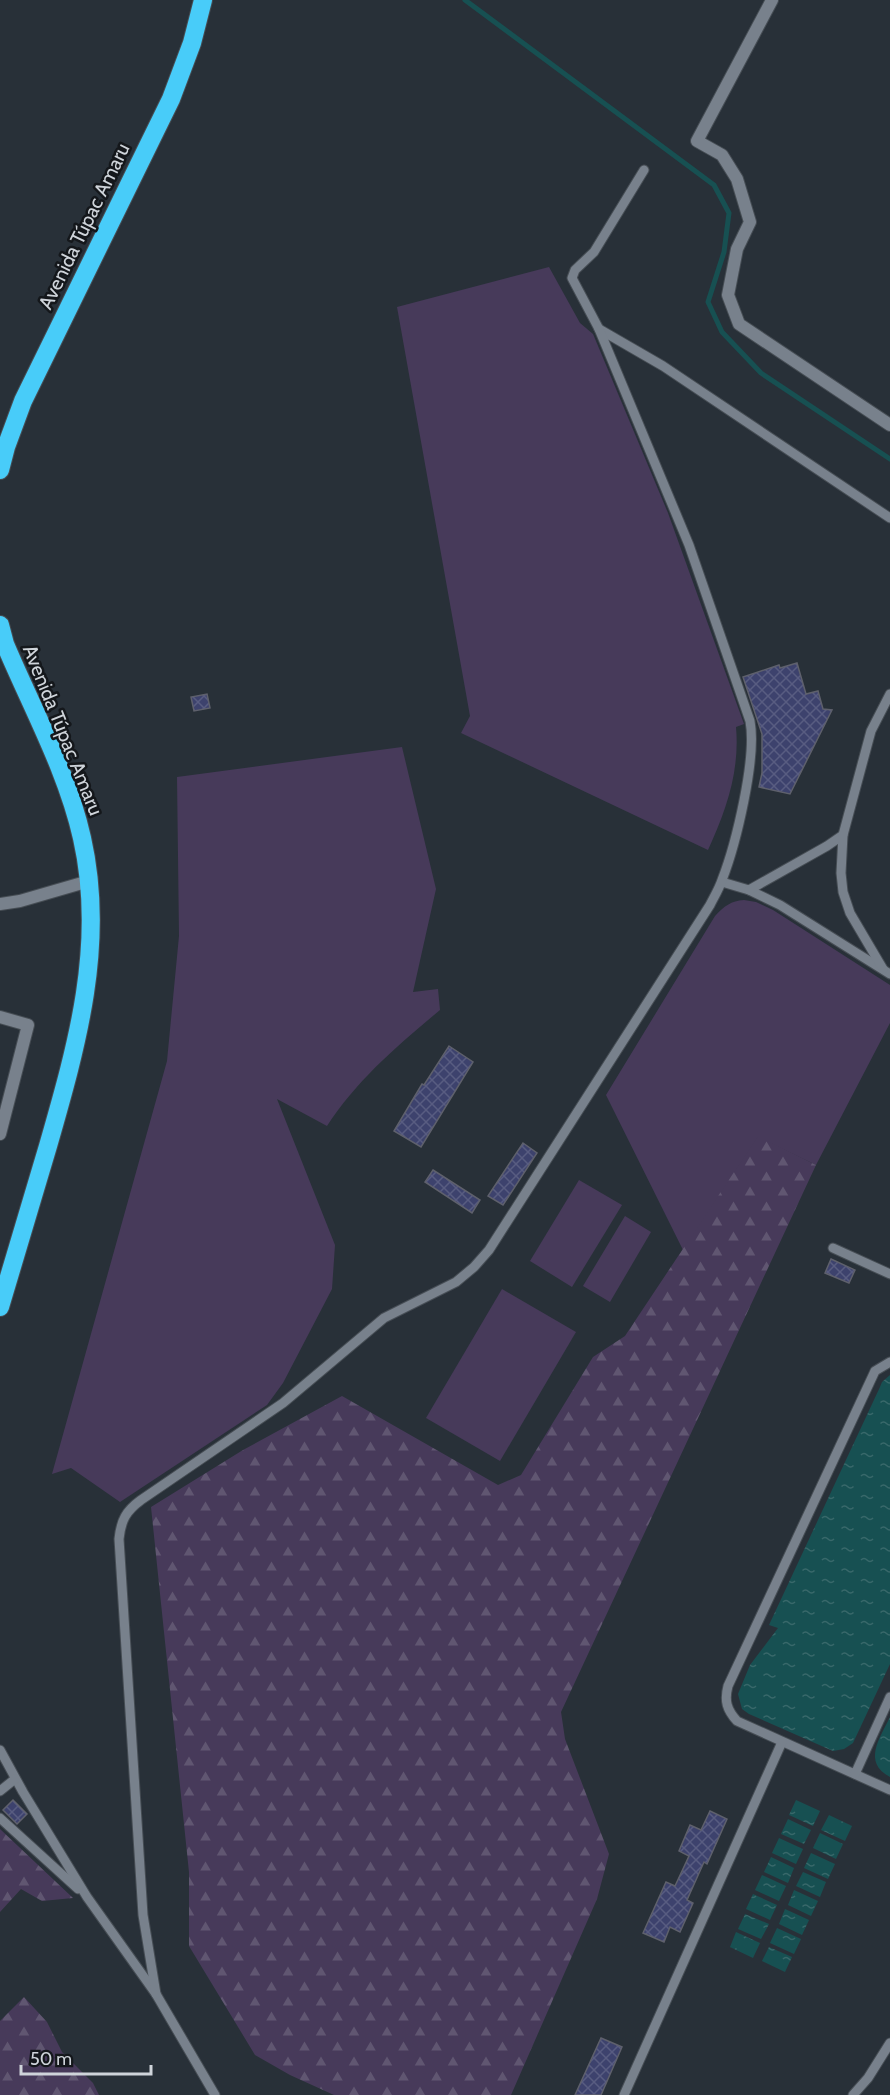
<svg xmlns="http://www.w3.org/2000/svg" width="890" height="2095" viewBox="0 0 890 2095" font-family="Cabin,sans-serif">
<defs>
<pattern id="forest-firs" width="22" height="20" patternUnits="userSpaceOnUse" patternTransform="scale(1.5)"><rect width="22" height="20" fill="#473a5a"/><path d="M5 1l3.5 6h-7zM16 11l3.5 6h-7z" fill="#605671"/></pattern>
<pattern id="water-ripples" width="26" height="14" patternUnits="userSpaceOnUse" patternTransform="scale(1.5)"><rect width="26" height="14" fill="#175052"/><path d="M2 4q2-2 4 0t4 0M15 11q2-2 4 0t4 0" fill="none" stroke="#38686a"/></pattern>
<pattern id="building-cross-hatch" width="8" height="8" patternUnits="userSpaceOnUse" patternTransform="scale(1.5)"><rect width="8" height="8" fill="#3d426d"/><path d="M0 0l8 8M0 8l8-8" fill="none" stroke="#585c81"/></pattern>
</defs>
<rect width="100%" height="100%" fill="#283038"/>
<g fill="#473a5a">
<path d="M549,267L580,323L593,334L668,513L744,724L736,727C740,771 726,811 708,850L461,733L470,716L397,307Z"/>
<path d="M402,747L436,889L413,992L438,989L440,1010C398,1045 357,1080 327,1126L277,1099L335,1245L332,1289L283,1383L267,1405L120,1502L71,1468L52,1474L167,1061L179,936L177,777Z"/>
<path d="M744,900L756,902L773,910L890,985V1023L816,1165L758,1137L683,1250L606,1095L715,916C724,906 731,901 744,900Z"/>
<path d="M579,1180L622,1205L572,1287L530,1261Z"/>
<path d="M625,1216L651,1232L610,1302L583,1286Z"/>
<path d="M502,1289L576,1332L500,1461L426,1418Z"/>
</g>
<g fill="url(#forest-firs)">
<path d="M758,1136L816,1165L561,1712L565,1739L609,1854L597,1899L511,2095H334L290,2075L255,2055L189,1946V1872L151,1507L243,1450L342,1396L498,1485L521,1475L593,1357L625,1336Z"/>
<path d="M0,1829L73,1898L42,1901L21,1889L0,1912Z"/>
<path d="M24,1997L47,2022L62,2052L93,2083L99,2095H0V2021Z"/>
</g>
<g fill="url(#water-ripples)">
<path d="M890,1375V1664L853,1743L844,1749L833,1751L749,1714L742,1709L738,1694L750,1665L778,1628L769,1625L880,1387L882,1382Z"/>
<path d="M890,1717V1777C862,1762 880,1738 890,1717Z"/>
<path d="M796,1800L820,1811L813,1826L789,1815Z"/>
<path d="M829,1815L852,1826L845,1841L821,1830Z"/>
<path d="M788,1819L811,1830L804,1844L781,1834Z"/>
<path d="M820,1833L843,1844L836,1859L813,1848Z"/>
<path d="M779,1838L803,1849L796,1864L772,1853Z"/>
<path d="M811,1853L835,1864L828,1879L804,1868Z"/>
<path d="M771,1857L794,1868L788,1883L764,1872Z"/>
<path d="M803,1872L826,1882L820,1897L796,1886Z"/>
<path d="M762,1875L786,1886L779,1901L755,1890Z"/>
<path d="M794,1890L818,1901L811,1916L788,1905Z"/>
<path d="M753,1894L777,1905L770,1920L746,1909Z"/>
<path d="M785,1909L809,1920L802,1935L779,1924Z"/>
<path d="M745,1914L769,1924L761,1939L738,1929Z"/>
<path d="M777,1928L801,1939L794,1954L770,1943Z"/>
<path d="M736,1932L760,1943L753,1958L730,1947Z"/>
<path d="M769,1947L792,1957L785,1972L762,1961Z"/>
</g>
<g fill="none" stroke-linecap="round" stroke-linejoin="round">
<path stroke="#175052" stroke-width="5" d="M465,0L714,185L729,213L724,252L708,302L722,332L761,373L890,459"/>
</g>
<g fill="url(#building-cross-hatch)" stroke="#5e606c" stroke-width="1.5">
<path d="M797,663L806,694L818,691L823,709L832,710L790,794L759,787L762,773V734L743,677L779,665L780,668Z"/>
<path d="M207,694L210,708L194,711L191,697Z"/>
<path d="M449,1046L473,1062L421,1147L394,1131L422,1084L424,1085Z"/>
<path d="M523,1143L537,1153L503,1205L488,1196Z"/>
<path d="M433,1170L480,1200L472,1213L425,1182Z"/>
<path d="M831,1259L855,1270L849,1283L825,1273Z"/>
<path d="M13,1800L27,1814L17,1824L3,1810Z"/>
<path d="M710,1811L727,1819L707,1864L704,1862L687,1900L693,1903L680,1932L670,1927L664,1942L643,1933L666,1882L675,1886L689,1856L679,1851L690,1825L701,1830Z"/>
<path d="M601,2038L622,2047L601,2095H575Z"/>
</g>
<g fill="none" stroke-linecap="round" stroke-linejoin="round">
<g stroke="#464d54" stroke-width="11">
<g id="lane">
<path d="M599,329L663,366L890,518"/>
<path d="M722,882L749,890L780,905L890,974"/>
<path d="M749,890L827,846L843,835"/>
<path d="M883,969L850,913L843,892L841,873L843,835L871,731L890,694"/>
<path d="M833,1248L890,1274"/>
<path d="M890,1362L875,1371L728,1686C724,1701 727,1710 737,1721L890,1790"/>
<path d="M0,1750L23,1792L87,1897L156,1994L215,2095"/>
<path d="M855,1774L890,1697"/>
<path d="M0,1791L15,1779"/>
<path d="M0,1818L78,1889"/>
<path d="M156,1994L143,1915L119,1539C121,1520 126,1511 141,1500L283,1403L384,1318L456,1282L474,1267L489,1250L710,905C714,897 719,889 722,880C736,844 757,758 750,721L689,545L599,329L572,278L575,270L594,252L644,170"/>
<path d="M624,2095L782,1742"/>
<path d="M853,2095L868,2078L890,2043"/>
</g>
</g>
<g stroke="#464d54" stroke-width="14">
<g id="street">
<path d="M772,0L697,141L722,155L737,179L750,222L737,249L728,295L739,324L890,425"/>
<path d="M0,904L20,901L89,881"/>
<path d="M0,1017L28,1025L0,1134"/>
</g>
</g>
<g stroke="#464d54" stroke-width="20">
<g id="highway">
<path d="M0,470L6,447L23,401L171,99L192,43L203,0"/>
<path d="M0,625L5,644C32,708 67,771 82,838C106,944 77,1045 48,1146C32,1200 16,1254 0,1307"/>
</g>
</g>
<use href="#lane" stroke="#78818c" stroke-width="9"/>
<use href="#street" stroke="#78818c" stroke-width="12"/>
<use href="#highway" stroke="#48ccf9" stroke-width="18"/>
</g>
<g text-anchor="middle" stroke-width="5" stroke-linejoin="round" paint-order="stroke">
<g font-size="20" fill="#cfd4da" stroke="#14171b">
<text transform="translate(84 226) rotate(-64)" y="7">Avenida Túpac Amaru</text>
<text transform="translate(63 730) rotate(68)" y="7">Avenida Túpac Amaru</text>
</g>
</g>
<path d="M21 2065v9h130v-9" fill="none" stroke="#cfd4da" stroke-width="3"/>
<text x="30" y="2065" font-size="18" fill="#cfd4da" stroke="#14171b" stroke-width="4.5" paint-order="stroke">50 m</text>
</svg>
